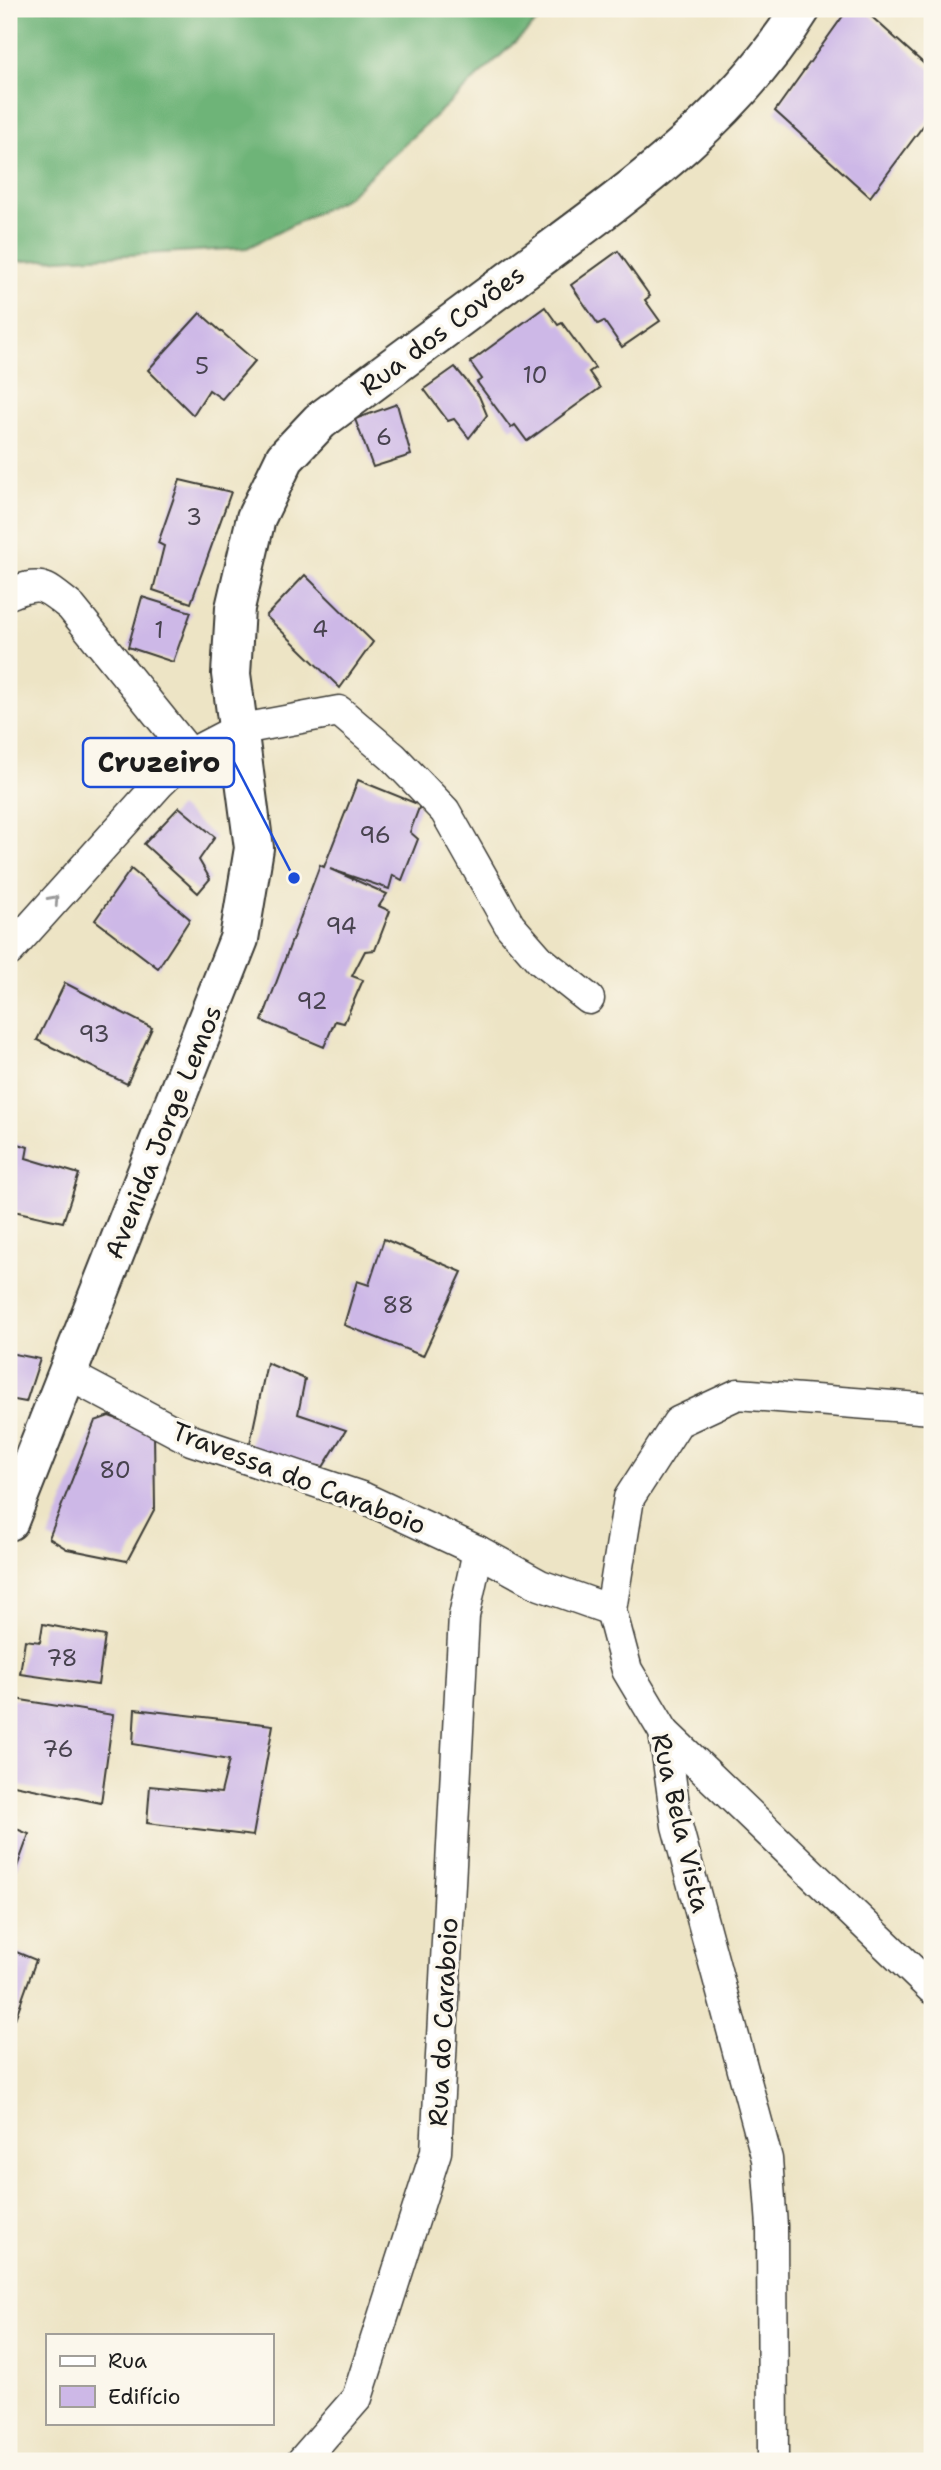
<svg xmlns="http://www.w3.org/2000/svg" width="941" height="2470" viewBox="0 0 941 2470" font-family="'Shantell Sans',sans-serif">
<rect width="100%" height="100%" fill="#fbf7ec"/>
<filter id="ink" filterUnits="userSpaceOnUse"><feTurbulence type="fractalNoise" baseFrequency=".0143" numOctaves="2"/><feDisplacementMap in="SourceGraphic" scale="14" xChannelSelector="R" yChannelSelector="G"/><feConvolveMatrix kernelMatrix="1 2 1 2 8 2 1 2 1" color-interpolation-filters="sRGB"/></filter>
<filter id="wash" filterUnits="userSpaceOnUse"><feTurbulence type="fractalNoise" baseFrequency=".00686" numOctaves="4" result="noise"/><feDisplacementMap in="SourceGraphic" scale="28" xChannelSelector="R" yChannelSelector="G"/><feGaussianBlur stdDeviation="1.57" result="paint"/><feColorMatrix in="noise" values="0 0 0 0 0 0 0 0 0 0 0 0 0 0 0 0 0 1.4 0 .05"/><feComposite in="paint" operator="in"/></filter>
<g filter="url(#wash)">
<rect width="100%" height="100%" fill="#ede4c5"/>
<path fill="#6eb478" stroke="#45684a" stroke-width="2" d="M9,9H551L346,198L247,248L9,262Z"/>
<g id="blocks">
<g fill="#cdb8e7">
<path d="M848,9H863L932,71V114L870,197L775,111Z"/>
<path d="M618,251L650,296L645,300L660,321L622,347L604,321L598,324L571,285Z"/>
<path d="M545,307L558,325L562,323L595,368L589,372L600,388L527,441L515,425L511,428L477,382L482,379L470,362Z"/>
<path d="M200,313L255,361L222,399L209,390L193,415L148,370Z"/>
<path d="M455,367L479,396L487,415L469,438L454,419L448,421L424,389Z"/>
<path d="M397,404L411,455L373,467L355,419Z"/>
<path d="M180,480L231,492L191,603L153,590L164,546L158,543Z"/>
<path d="M305,575L373,642L340,688L266,616Z"/>
<path d="M142,597L191,612L173,662L128,647Z"/>
<path d="M358,780L420,805L410,832L418,839L402,880L393,875L389,889L330,869L387,894L379,906L390,911L375,950L365,951L352,976L363,980L344,1023L335,1021L324,1047L262,1021L320,865L324,867Z"/>
<path d="M179,807L215,837L199,860L210,879L198,893L144,844Z"/>
<path d="M131,869L190,919L158,968L95,920Z"/>
<path d="M65,983L152,1028L127,1084L37,1040Z"/>
<path d="M9,1141L28,1147L26,1158L79,1174L63,1222L9,1210Z"/>
<path d="M384,1239L462,1272L423,1356L344,1325L357,1281L369,1285Z"/>
<path d="M9,1353L40,1359L26,1402L9,1399Z"/>
<path d="M267,1363L305,1379L298,1414L346,1430L323,1467L249,1448Z"/>
<path d="M109,1416L154,1432L155,1508L127,1561L67,1549L49,1538L95,1421Z"/>
<path d="M43,1624L105,1636L98,1685L20,1674L25,1640L40,1642Z"/>
<path d="M9,1698L113,1715L101,1803L9,1784Z"/>
<path d="M135,1709L273,1725L253,1836L147,1823L150,1786L221,1793L229,1760L133,1744Z"/>
<path d="M9,1826L29,1834L9,1889Z"/>
<path d="M9,1949L36,1960L15,2019L9,2017Z"/>
</g>
</g>
</g>
<g filter="url(#ink)">
<use href="#blocks" fill-opacity="0" stroke="#3b3a35" stroke-width="2"/>
<g fill="none" stroke-linecap="round" stroke-linejoin="round">
<g stroke="#3b3a35" stroke-width="33">
<g id="minor">
<path d="M9,594C41,580 45,586 71,607L190,754"/>
<path d="M9,951L159,784L190,754L236,730L339,711L393,757L445,811L510,926L540,960L589,999"/>
<path d="M67,1374L191,1440L364,1498L478,1551L540,1585L611,1610"/>
<path d="M664,1732L932,1989"/>
<path d="M302,2461L357,2398L436,2152L464,1616L478,1551"/>
<path d="M773,2461L772,2226L767,2159L677,1826L664,1732L627,1670L611,1610L629,1498L678,1422L738,1394L932,1409"/>
</g>
</g>
<g stroke="#3b3a35" stroke-width="42">
<path id="tertiary" d="M9,1521L239,939L254,848L231,674L235,608L256,518L285,458L320,421C391,368 462,316 533,263C633,189 735,116 801,9"/>
</g>
<use href="#minor" stroke="#fff" stroke-width="30"/>
<use href="#tertiary" stroke="#fff" stroke-width="38"/>
</g>
<defs><path id="oneway-chevron" d="M-2-3.5L2.5 0L-2 3.5" fill="none" stroke-width="1.6" stroke-linecap="round" stroke-linejoin="round" transform="scale(1.75)"/></defs>
<use stroke="#999" href="#oneway-chevron" transform="translate(54 900) rotate(-48)"/>
</g>
<g text-anchor="middle" stroke-width="7" stroke-linejoin="round" paint-order="stroke">
<g font-size="23" fill="#48434f">
<text x="202" y="374">5</text>
<text x="535" y="383">10</text>
<text x="384" y="445">6</text>
<text x="194" y="525">3</text>
<text x="320" y="637">4</text>
<text x="159" y="638">1</text>
<text x="375" y="843">96</text>
<text x="341" y="934">94</text>
<text x="312" y="1009">92</text>
<text x="94" y="1042">93</text>
<text x="398" y="1313">88</text>
<text x="115" y="1478">80</text>
<text x="62" y="1666">78</text>
<text x="58" y="1757">76</text>
</g>
<g font-size="26" fill="#1c1c1c" stroke="#fbf7ec">
<text transform="translate(442 330) rotate(-37)" y="9">Rua dos Covões</text>
<text transform="translate(163 1132) rotate(-68)" y="9">Avenida Jorge Lemos</text>
<text transform="translate(299 1478) rotate(21)" y="9">Travessa do Caraboio</text>
<text transform="translate(681 1823) rotate(77)" y="9">Rua Bela Vista</text>
<text transform="translate(443 2022) rotate(-87)" y="9">Rua do Caraboio</text>
</g>
</g>
<path fill="none" stroke="#1d4ed8" stroke-width="2.5" d="M294 878L234 762"/>
<circle fill="#1d4ed8" stroke="#fbf7ec" stroke-width="2.5" cx="294" cy="878" r="7"/>
<rect fill="#fbf7ec" stroke="#1d4ed8" stroke-width="2.5" x="83" y="738" width="151" height="49" rx="7"/>
<g font-size="28" text-anchor="middle" font-weight="bold" fill="#1c1c1c">
<text x="159" y="772">Cruzeiro</text>
</g>
<rect width="941" height="2470" fill="none" stroke="#fbf7ec" stroke-width="35"/>
<rect x="46" y="2334" width="228" height="91" fill="#fbf7ec" stroke="#a29f99" stroke-width="2"/>
<rect x="60" y="2356" width="35" height="10" fill="#ffffff" stroke="#a29f99" stroke-width="2"/>
<text x="108" y="2368" font-size="21" fill="#1c1c1c">Rua</text>
<rect x="60" y="2386" width="35" height="21" fill="#cdb8e7" stroke="#a29f99" stroke-width="2"/>
<text x="108" y="2404" font-size="21" fill="#1c1c1c">Edifício</text>
</svg>
